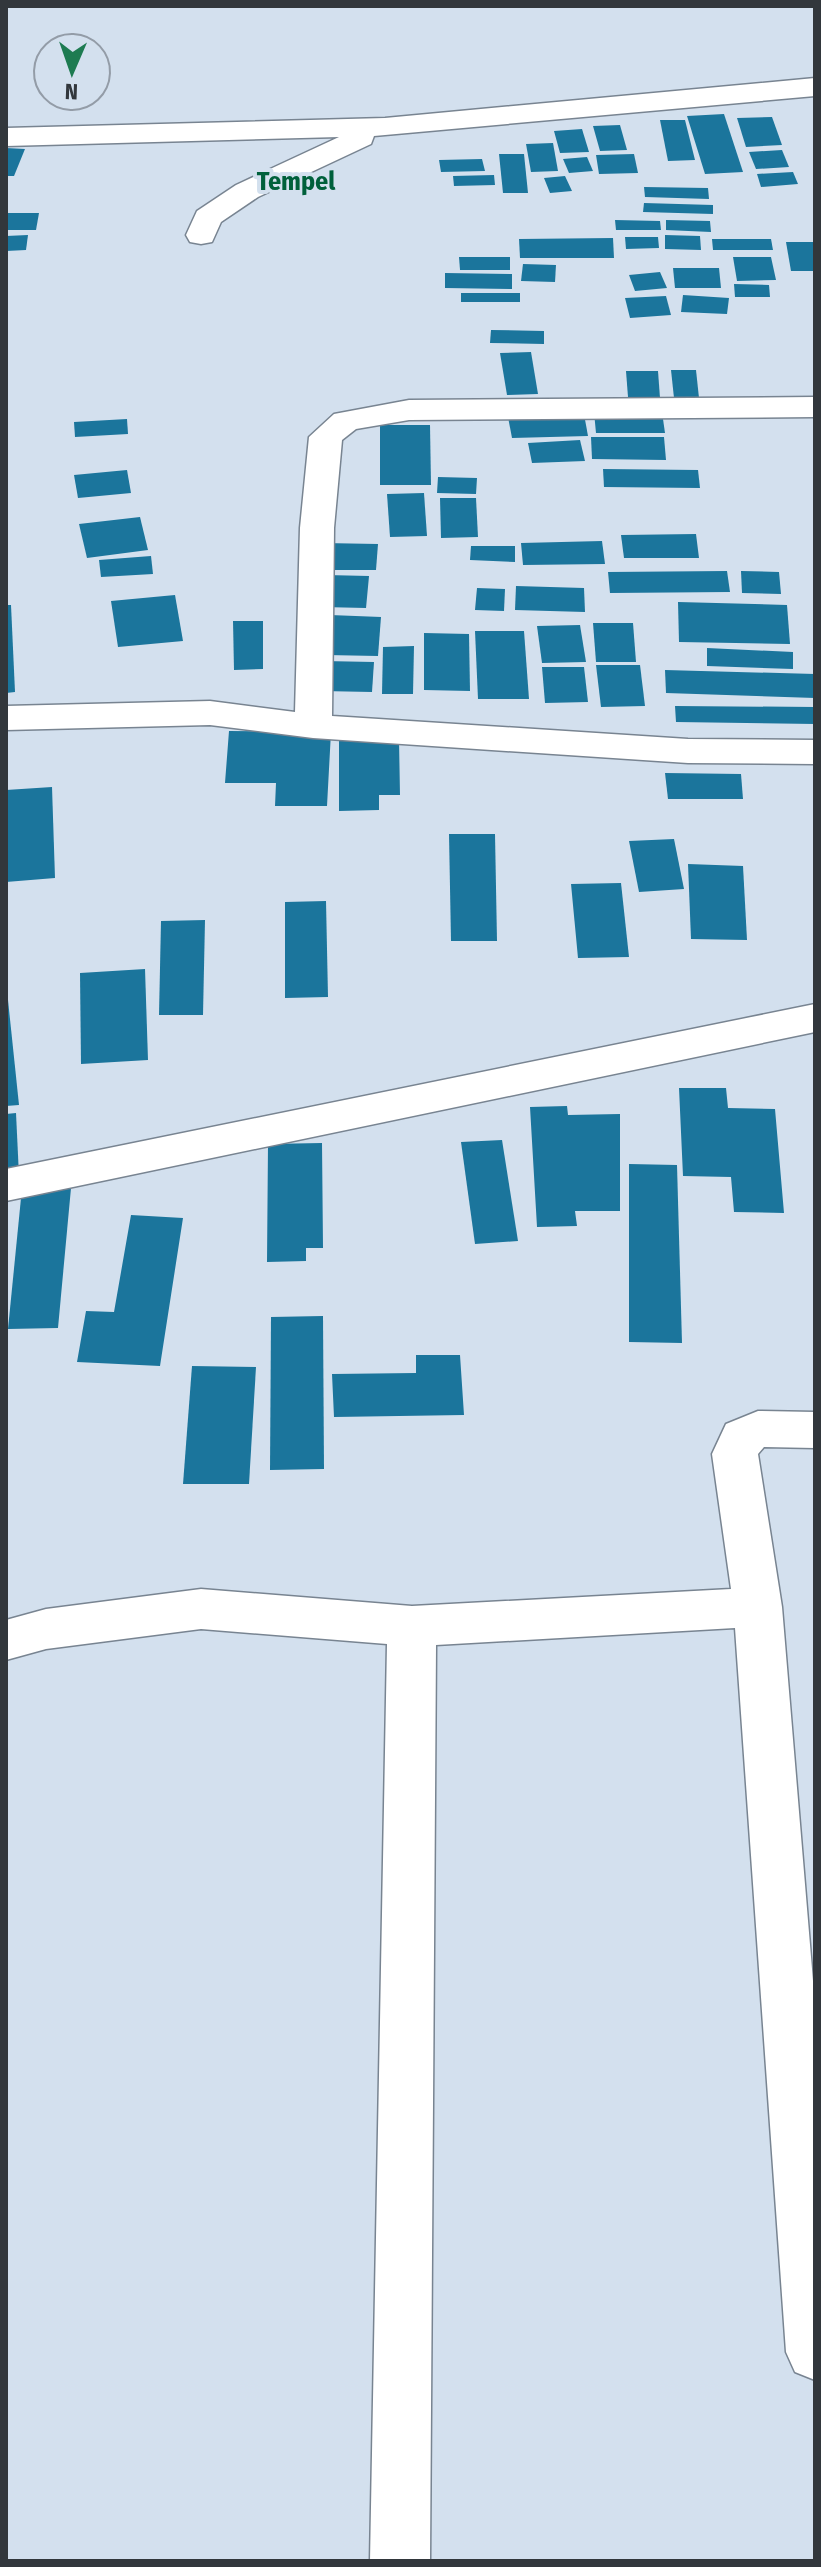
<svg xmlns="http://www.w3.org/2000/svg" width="821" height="2567" viewBox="0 0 821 2567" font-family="'Fira Sans Condensed',sans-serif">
<rect width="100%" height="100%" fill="#d3e0ee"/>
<g fill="#1b759c">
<path d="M724,114L743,172L705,174L687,116Z"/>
<path d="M772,117L782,145L746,147L737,118Z"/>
<path d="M660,120H685L695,160L668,161Z"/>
<path d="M620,125L627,150L600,151L593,126Z"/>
<path d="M582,129L589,152L560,153L554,131Z"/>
<path d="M553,143L558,171L531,172L526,144Z"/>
<path d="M6,148L25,149L14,176H6Z"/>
<path d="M782,150L789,167L756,169L749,152Z"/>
<path d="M499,154H524L528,193H503Z"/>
<path d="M634,154L638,173L599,174L596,155Z"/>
<path d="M587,157L593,171L569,173L563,159Z"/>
<path d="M482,159L485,171L441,172L439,160Z"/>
<path d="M793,172L798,184L761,187L757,174Z"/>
<path d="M494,175L495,185L454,186L453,176Z"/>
<path d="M565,176L572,191L550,193L544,178Z"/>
<path d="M644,187L708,188L709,199L645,197Z"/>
<path d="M644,203L713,205V214L643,212Z"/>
<path d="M6,213H39L36,230H6Z"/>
<path d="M615,220L660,221L661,230H616Z"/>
<path d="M666,220L710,221L711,232L666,230Z"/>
<path d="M28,235L26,250L6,251V236Z"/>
<path d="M665,235L700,236L701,250L665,249Z"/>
<path d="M625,237H658L659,248L626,249Z"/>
<path d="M613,238L614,258H520L519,239Z"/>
<path d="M712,239H771L773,250H713Z"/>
<path d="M786,242H815V271H791Z"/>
<path d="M459,257H510V270H460Z"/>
<path d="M733,257H771L776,280L737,281Z"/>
<path d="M523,264L556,265L555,282L521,281Z"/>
<path d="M673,268H719L721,288H675Z"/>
<path d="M660,272L667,288L635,291L629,275Z"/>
<path d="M445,273L512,274V289L445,288Z"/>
<path d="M734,284L769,285L770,297H735Z"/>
<rect x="461" y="293" width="59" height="9"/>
<path d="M683,295L729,298L727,314L681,312Z"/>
<path d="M666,296L671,315L630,318L625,298Z"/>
<path d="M491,330L544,331V344L490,343Z"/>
<path d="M531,352L538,394L507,395L500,353Z"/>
<path d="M671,370H696L699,398H674Z"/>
<path d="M626,371H658L660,398L628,397Z"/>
<path d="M594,412H662L665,433H596Z"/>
<path d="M584,414L588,436L512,438L508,417Z"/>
<path d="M127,419L128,434L75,437L74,422Z"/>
<path d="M380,425H430L431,485H380Z"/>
<path d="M591,437H664L666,460L592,459Z"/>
<path d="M580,440L585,461L532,463L528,443Z"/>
<path d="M603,469L698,470L700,488L604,487Z"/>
<path d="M127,470L131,493L78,498L74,475Z"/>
<path d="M438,477L477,478L476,494L437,493Z"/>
<path d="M424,493L427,536L390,537L387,494Z"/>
<path d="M440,498H476L478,537L441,538Z"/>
<path d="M140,517L148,550L87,558L79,524Z"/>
<path d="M696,534L699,558H624L621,535Z"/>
<path d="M602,541L605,564L523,565L521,543Z"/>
<path d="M323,543L378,544L376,570H321Z"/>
<path d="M471,546H515V562L470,560Z"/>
<path d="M151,556L153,574L101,577L99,560Z"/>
<path d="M727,571L730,592L610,593L608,572Z"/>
<path d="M741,571L779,572L781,594L742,593Z"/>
<path d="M326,575L369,576L366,608L322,607Z"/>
<path d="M516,586L584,588L585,612L515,610Z"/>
<path d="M477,588L505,589L504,611L475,610Z"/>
<path d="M175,595L183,641L118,647L111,601Z"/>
<path d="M678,602L787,605L790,644L679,642Z"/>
<path d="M6,605H11L15,692L6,693Z"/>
<path d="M330,615L381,617L378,656L326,655Z"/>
<path d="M233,621H263V669L234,670Z"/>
<path d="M593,623H633L636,662H596Z"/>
<path d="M580,625L586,662L542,663L537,626Z"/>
<path d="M475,631H524L529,699H478Z"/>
<path d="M424,633L469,634L470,691L424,690Z"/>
<path d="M414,646L413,694H382L383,647Z"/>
<path d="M707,648L793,652V669L707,666Z"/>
<path d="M323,661L374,662L372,692L321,691Z"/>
<path d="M596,665H640L645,706L601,707Z"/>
<path d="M542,667H584L588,702L545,703Z"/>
<path d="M665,670L815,674V698L666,693Z"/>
<path d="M675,706L815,707V724L676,722Z"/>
<path d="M229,731L331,732L327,806H275L276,783H225Z"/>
<path d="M399,739L400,795H379V810L339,811V740Z"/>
<path d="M665,773L741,774L743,799H668Z"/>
<path d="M52,787L55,878L6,882V790Z"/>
<path d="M449,834H495L497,941H451Z"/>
<path d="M674,839L684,889L639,892L629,841Z"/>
<path d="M688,864L743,866L747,940L691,939Z"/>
<path d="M621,883L629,957L578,958L571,884Z"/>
<path d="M326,901L328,997L285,998V902Z"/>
<path d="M205,920L203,1015H159L161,921Z"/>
<path d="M145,969L148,1060L81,1064L80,973Z"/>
<path d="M6,981L19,1105L6,1106Z"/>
<path d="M679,1088H726L728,1108L775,1109L784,1213L734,1212L731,1177L683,1176Z"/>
<path d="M567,1106L568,1115L620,1114V1211H575L577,1226L537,1227L530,1107Z"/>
<path d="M16,1113L19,1176L6,1177V1114Z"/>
<path d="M502,1140L518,1241L475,1244L461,1142Z"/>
<path d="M322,1143L323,1248H306V1261L267,1262L268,1144Z"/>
<path d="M629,1164L677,1165L682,1343L629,1342Z"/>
<path d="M22,1188H71L58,1328L8,1329Z"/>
<path d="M131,1215L183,1218L160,1366L77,1362L86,1311L114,1312Z"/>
<path d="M323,1316L324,1469L270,1470L271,1317Z"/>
<path d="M416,1355H460L464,1415L334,1417L332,1374L416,1373Z"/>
<path d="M192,1366L256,1367L249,1484H183Z"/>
</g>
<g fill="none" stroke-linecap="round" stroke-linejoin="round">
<g stroke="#788491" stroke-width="3">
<g id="minor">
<path d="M815,78V96L374,136L371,144L258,197L221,222L212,242L201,244L190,242L186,235L197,211L236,185L339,137L6,146V128L385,118Z"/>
<path d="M815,397V417L409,420L356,429L342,440L334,528L332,716L688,739L815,740V764L688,763L313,738L210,725L6,730V706L210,701L295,712L300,528L309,437L334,414L409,400Z"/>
<path d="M815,1004V1032L6,1201V1169Z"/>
<path d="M758,1411L815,1412V1448L764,1447L758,1454L782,1607L815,2005V2380L795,2372L786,2352L735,1628L436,1645L430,2561H370L387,1644L201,1629L46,1649L6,1660V1620L46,1609L201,1589L412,1606L731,1589L712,1454L726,1424Z"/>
</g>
</g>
<use href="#minor" fill="#fff" fill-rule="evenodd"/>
</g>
<g text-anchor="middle" stroke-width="8" stroke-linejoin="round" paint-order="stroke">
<g font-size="26" font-weight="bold" fill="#00603b" stroke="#d3e0ee">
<text x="296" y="190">Tempel</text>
</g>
</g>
<rect width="821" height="2567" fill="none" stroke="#32373c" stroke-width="16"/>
<g transform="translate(72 72) rotate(182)"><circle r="38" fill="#d3e0ee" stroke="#939ca7" stroke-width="2"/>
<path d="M0-6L14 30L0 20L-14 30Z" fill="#1d7b51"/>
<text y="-12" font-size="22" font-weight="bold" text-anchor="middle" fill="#32373c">N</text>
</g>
</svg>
